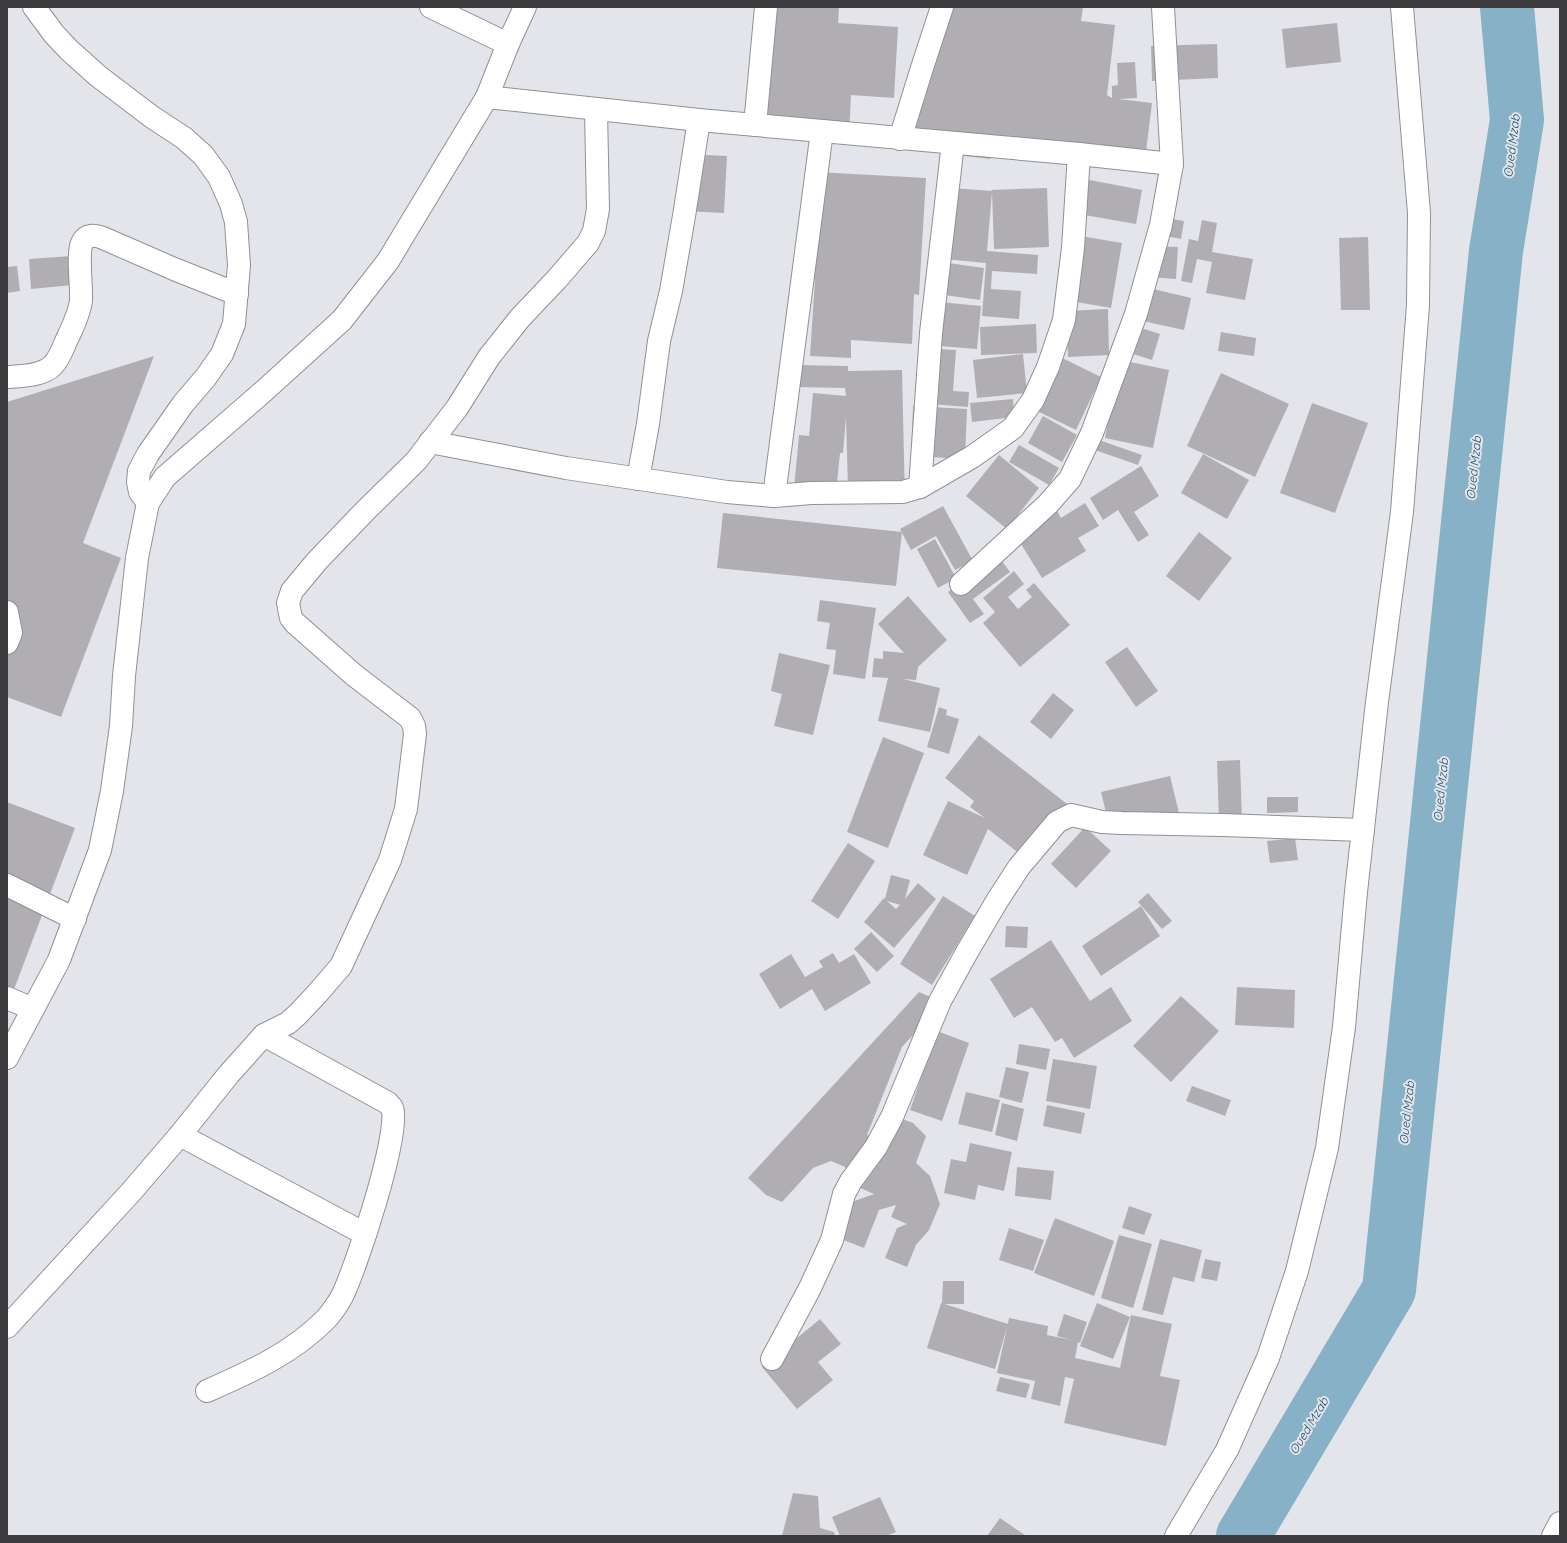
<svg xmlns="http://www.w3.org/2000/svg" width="1567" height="1543" viewBox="0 0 1567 1543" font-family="Quicksand,sans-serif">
<rect width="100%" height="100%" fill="#e4e5eb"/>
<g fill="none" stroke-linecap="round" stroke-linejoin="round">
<path stroke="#87b1c7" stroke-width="54" d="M1243,1536L1389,1290L1496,251L1517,120L1507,7"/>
</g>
<g fill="#b0aeb3" fill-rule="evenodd">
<path d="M756,7H839L838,23L898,27L894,98L851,95L849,138L762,132Z"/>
<path d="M934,7H1083L1081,21L1115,25L1107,95L1112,98V86L1118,85L1117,63L1135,62L1137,98L1118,99L1152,103L1144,168L998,138L990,159L891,147Z"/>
<path d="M1337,23L1341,62L1286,68L1282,29Z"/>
<path d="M1217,44L1218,78L1152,81L1151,46Z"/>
<path d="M685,154L727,156L724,213L682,211Z"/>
<path d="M817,172L926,178L919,295L914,294L912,344L851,340V358L810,356L815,279H809Z"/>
<path d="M1079,178L1142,190L1136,224L1073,213Z"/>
<path d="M939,187L992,191L991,190L1047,188L1049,247L994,249L992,192L987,251L1038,255L1037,274L992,271L991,289L1021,291L1019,319L982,316L986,263L934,258Z"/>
<path d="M1160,217L1184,221L1181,239L1157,234Z"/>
<path d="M1202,220L1217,223L1212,252L1253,259L1245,300L1206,293L1212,262L1197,259L1192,283L1181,281L1189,239L1198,241Z"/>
<path d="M1075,235L1122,243L1111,308L1065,300Z"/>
<path d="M1368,237L1370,310H1341L1339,238Z"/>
<path d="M1152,246L1178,247L1176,279L1150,277Z"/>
<path d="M71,256L73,285L31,289L29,259Z"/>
<path d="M934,261L984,268L980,300L930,293Z"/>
<path d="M17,266L20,291L7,293V267Z"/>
<path d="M1145,287L1191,298L1184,330L1138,320Z"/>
<path d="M929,301L981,306L977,349L926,345Z"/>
<path d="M1108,309L1109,355L1068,357L1066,311Z"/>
<path d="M1036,324L1037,353L981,355L980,327Z"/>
<path d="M1141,328L1160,334L1152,360L1133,354Z"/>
<path d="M1221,332L1256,338L1254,356L1218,351Z"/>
<path d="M923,348L956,350L953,391L969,392L968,407L918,403Z"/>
<path d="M1023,354L1027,393L977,398L973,360Z"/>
<path d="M154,356L83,543L121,558L61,717L7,697V402Z"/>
<path d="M1058,356L1101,377L1076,430L1033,409Z"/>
<path d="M1120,360L1169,370L1153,448L1105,438Z"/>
<path d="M798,365L848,366V371L902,370L905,502L848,489L846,417L843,453H840L835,503L793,499L799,435L809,436L813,393L846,396L845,388L797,387Z"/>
<path d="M1221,373L1289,404L1255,477L1187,446Z"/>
<path d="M1013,399L1014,417L972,422L970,403Z"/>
<path d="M1312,403L1368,423L1335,513L1280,493Z"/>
<path d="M913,406L967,409L965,459L911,456Z"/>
<path d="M1043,416L1077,435L1062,462L1028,443Z"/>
<path d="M1096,439L1142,455L1138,465L1092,449Z"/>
<path d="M1019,445L1059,468L1049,485L1009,462Z"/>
<path d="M1203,454L1249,480L1227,519L1181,493Z"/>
<path d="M999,455L1039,488L1007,529L966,496Z"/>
<path d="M1141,466L1159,496L1134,512L1149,535L1138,542L1118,510L1103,520L1090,498Z"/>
<path d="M1085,503L1099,526L1078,538L1086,551L1042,578L1015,534L1056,509L1061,518Z"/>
<path d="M943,506L973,561L955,570L936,536L911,550L900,529Z"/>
<path d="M723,513L902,532L896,586L717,568Z"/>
<path d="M1199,532L1232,558L1199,601L1166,576Z"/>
<path d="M935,539L956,578L938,588L917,549Z"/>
<path d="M998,556L1010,572L973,599L984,614L970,623L948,592Z"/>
<path d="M1014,571L1024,584L1008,597L1018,609L1032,597L1026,590L1034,583L1070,625L1020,667L983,623L995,612L983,598Z"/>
<path d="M908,596L947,640L918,667L916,680L903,679L940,688L930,732L878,721L888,678L872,677L874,658L883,659V651L904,653L878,624Z"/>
<path d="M820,600L876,608L865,679L833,674L836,650L826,649L830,623L817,621Z"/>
<path d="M1127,647L1158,691L1136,707L1105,662Z"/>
<path d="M779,653L830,665L813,735L774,726L782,694L771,691Z"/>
<path d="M1053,693L1074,710L1051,739L1030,722Z"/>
<path d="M939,707L947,710L946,715L959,719L949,754L927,747Z"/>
<path d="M979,735L1067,804L1025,858L988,829L967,875L923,855L948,801L985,818L970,807L974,801L945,778Z"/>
<path d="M883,737L924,753L888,848L847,832Z"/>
<path d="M1240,760L1242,821L1219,822L1217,761Z"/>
<path d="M1170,776L1179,813L1110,829L1101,792Z"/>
<path d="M1267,797H1298V812L1267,813Z"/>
<path d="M7,802L75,828L13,992L7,990Z"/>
<path d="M1085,827L1111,851L1076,888L1051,864Z"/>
<path d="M1295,838L1298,860L1270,863L1267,841Z"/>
<path d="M848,843L875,861L838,919L811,901Z"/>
<path d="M891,875L910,880L905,899L918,883L936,899L894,948L864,922L884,898L885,899ZM887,901L900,905L896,909Z"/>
<path d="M1148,893L1172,921L1162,929L1138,902Z"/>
<path d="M943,896L975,916L932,985L900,964Z"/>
<path d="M1141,906L1160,936L1101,976L1082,946Z"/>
<path d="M1006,926L1028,927L1027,948L1005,947Z"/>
<path d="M871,932L894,956L877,972L854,949Z"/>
<path d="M1051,940L1090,1001L1111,987L1132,1021L1074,1058L1062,1038L1055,1042L1032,1007L1014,1018L990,979Z"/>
<path d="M833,953L839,963L854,954L871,983L825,1011L812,989L780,1009L759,974L791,954L805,977L823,967L819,961Z"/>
<path d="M1237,987L1295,990L1294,1028L1235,1025Z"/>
<path d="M919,992L933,998L937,1009L902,1047L867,1135L876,1139L897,1117L913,1123L926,1136L916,1163L930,1176L940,1204L929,1230L916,1245L907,1267L885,1258L897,1228L907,1224L891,1217L896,1205L879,1210L864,1248L831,1235L843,1205L874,1194L851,1184L845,1167L831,1161L813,1168L782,1202L766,1195L748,1178Z"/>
<path d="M1181,996L1219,1031L1171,1082L1133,1046Z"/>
<path d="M937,1031L969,1043L942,1121L910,1110Z"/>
<path d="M1019,1044L1050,1049L1046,1070L1016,1064Z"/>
<path d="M1053,1059L1097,1066L1090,1109L1046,1101Z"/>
<path d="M1006,1067L1029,1072L1022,1103L999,1097Z"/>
<path d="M1192,1086L1231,1100L1225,1116L1186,1101Z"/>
<path d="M966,1092L1000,1100L992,1132L958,1124Z"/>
<path d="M1002,1103L1024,1109L1017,1141L995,1135Z"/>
<path d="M1047,1105L1085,1113L1081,1134L1043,1126Z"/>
<path d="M970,1143L1012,1152L1004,1191L978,1185L975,1200L944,1193L951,1159L966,1162Z"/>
<path d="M1017,1167L1054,1171L1051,1200L1015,1196Z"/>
<path d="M1129,1206L1152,1214L1144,1235L1122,1228Z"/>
<path d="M1055,1218L1114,1241L1094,1296L1034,1273Z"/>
<path d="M1009,1228L1044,1240L1033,1271L999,1260Z"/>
<path d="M1119,1235L1152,1244L1133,1308L1101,1298Z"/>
<path d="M1160,1239L1202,1250L1194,1282L1173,1277L1163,1315L1142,1310Z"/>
<path d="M1205,1259L1221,1262L1217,1281L1201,1278Z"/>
<path d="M943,1281H964V1304H942Z"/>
<path d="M941,1303L1008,1324L1009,1318L1048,1326L1047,1335L1071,1340L1057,1336L1064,1314L1087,1322L1080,1343L1078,1342L1075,1358L1120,1368L1131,1315L1172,1324L1160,1376L1180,1380L1166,1446L1064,1423L1074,1379L1065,1377L1060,1406L1031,1399L1035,1381L997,1373L1007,1327L995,1369L927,1348Z"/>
<path d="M1097,1303L1130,1317L1113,1359L1080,1346Z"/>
<path d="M820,1319L841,1344L818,1362L833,1380L797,1409L762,1367Z"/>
<path d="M1000,1377L1030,1384L1026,1398L996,1391Z"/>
<path d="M793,1493L818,1496L820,1528L834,1532L835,1536H782Z"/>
<path d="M880,1497L896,1532L886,1536H840L832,1517Z"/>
<path d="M1000,1518L1026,1536H987Z"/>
</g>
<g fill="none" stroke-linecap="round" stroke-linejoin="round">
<g stroke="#8f9096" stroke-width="24">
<g id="street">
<path d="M34,7L54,34L69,50L98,76L152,117L184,138L203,155L219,177L231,204L236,222L239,265L234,324L222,354L206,377L183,404L148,454L139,471L138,482L140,492L148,503"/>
<path d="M431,7L508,44"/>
<path d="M487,97L699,120L1079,154L1172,164L1163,7"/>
<path d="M755,125L766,7"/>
<path d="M900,139L922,68L942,7"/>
<path d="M7,377C21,376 43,376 53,365C61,357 64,344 69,335C74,324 79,314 81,301C82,287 77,254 82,243C86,234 95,235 103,238L174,269L237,294"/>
<path d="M430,442L566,468L727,492L774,496L811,493L903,492L920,487L972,457L1013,428L1033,400L1048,367L1064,320L1073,248L1079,154"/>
<path d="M638,479L648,424L659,341L671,291L684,216L699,120"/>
<path d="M920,487L931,333L953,143"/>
<path d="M774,496L822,131"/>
<path d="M961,584L1048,504L1070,479L1092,433L1136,314L1161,225L1172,164"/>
<path d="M7,612L11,633L7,643"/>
<path d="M7,885L75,919"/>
<path d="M7,998L33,1009"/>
<path d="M180,1135L365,1234"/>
<path d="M7,1327L131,1192L180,1135L229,1074L264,1035L288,1023L297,1015L316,995L341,966L390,860L406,809L415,734L414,726L410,718L354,675L295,623L291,618L288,603L292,591L317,561L366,510L416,461L457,408L489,357L520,318L557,279L588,243L594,231L598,209L596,110"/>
<path d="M772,1359L810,1288L832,1240L844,1194L851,1181L876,1147L892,1117L940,1001L967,952L997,901L1019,867L1057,822L1071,815L1102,822L1122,823L1223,825L1363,830"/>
<path d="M207,1391C250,1372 293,1353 326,1319C331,1314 336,1306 340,1300C354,1276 402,1129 392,1108C391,1106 389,1105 388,1103L264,1035"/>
</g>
</g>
<g stroke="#8f9096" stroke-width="24">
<g id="secondary">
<path d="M7,1058L59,960L100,850L112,791L121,726L124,676L137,558L148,503L165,477L265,390L342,320L388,261L487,97L508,44L525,7"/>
<path d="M1176,1536L1227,1450L1268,1358L1297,1271L1327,1148L1344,1027L1356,892L1377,702L1402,512L1418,305L1419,213L1402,7"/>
</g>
</g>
<g stroke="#8f9096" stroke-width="24">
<path id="primary" d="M1553,1536L1560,1523"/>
</g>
<use href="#street" stroke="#fff" stroke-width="22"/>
<use href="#secondary" stroke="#fff" stroke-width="22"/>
<use href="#primary" stroke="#fff" stroke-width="22"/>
</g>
<g text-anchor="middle" stroke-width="4" stroke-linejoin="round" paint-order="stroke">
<g font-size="12" font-style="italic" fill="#154b62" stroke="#e4e5eb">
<text transform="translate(1512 146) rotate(-83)" y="4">Oued Mzab</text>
<text transform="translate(1474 468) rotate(-84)" y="4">Oued Mzab</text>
<text transform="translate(1441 790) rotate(-84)" y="4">Oued Mzab</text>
<text transform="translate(1407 1113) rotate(-84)" y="4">Oued Mzab</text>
<text transform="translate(1309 1426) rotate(-59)" y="4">Oued Mzab</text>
</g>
</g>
<rect width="1567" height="1543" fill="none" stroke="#3c3c3f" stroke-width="16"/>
</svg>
